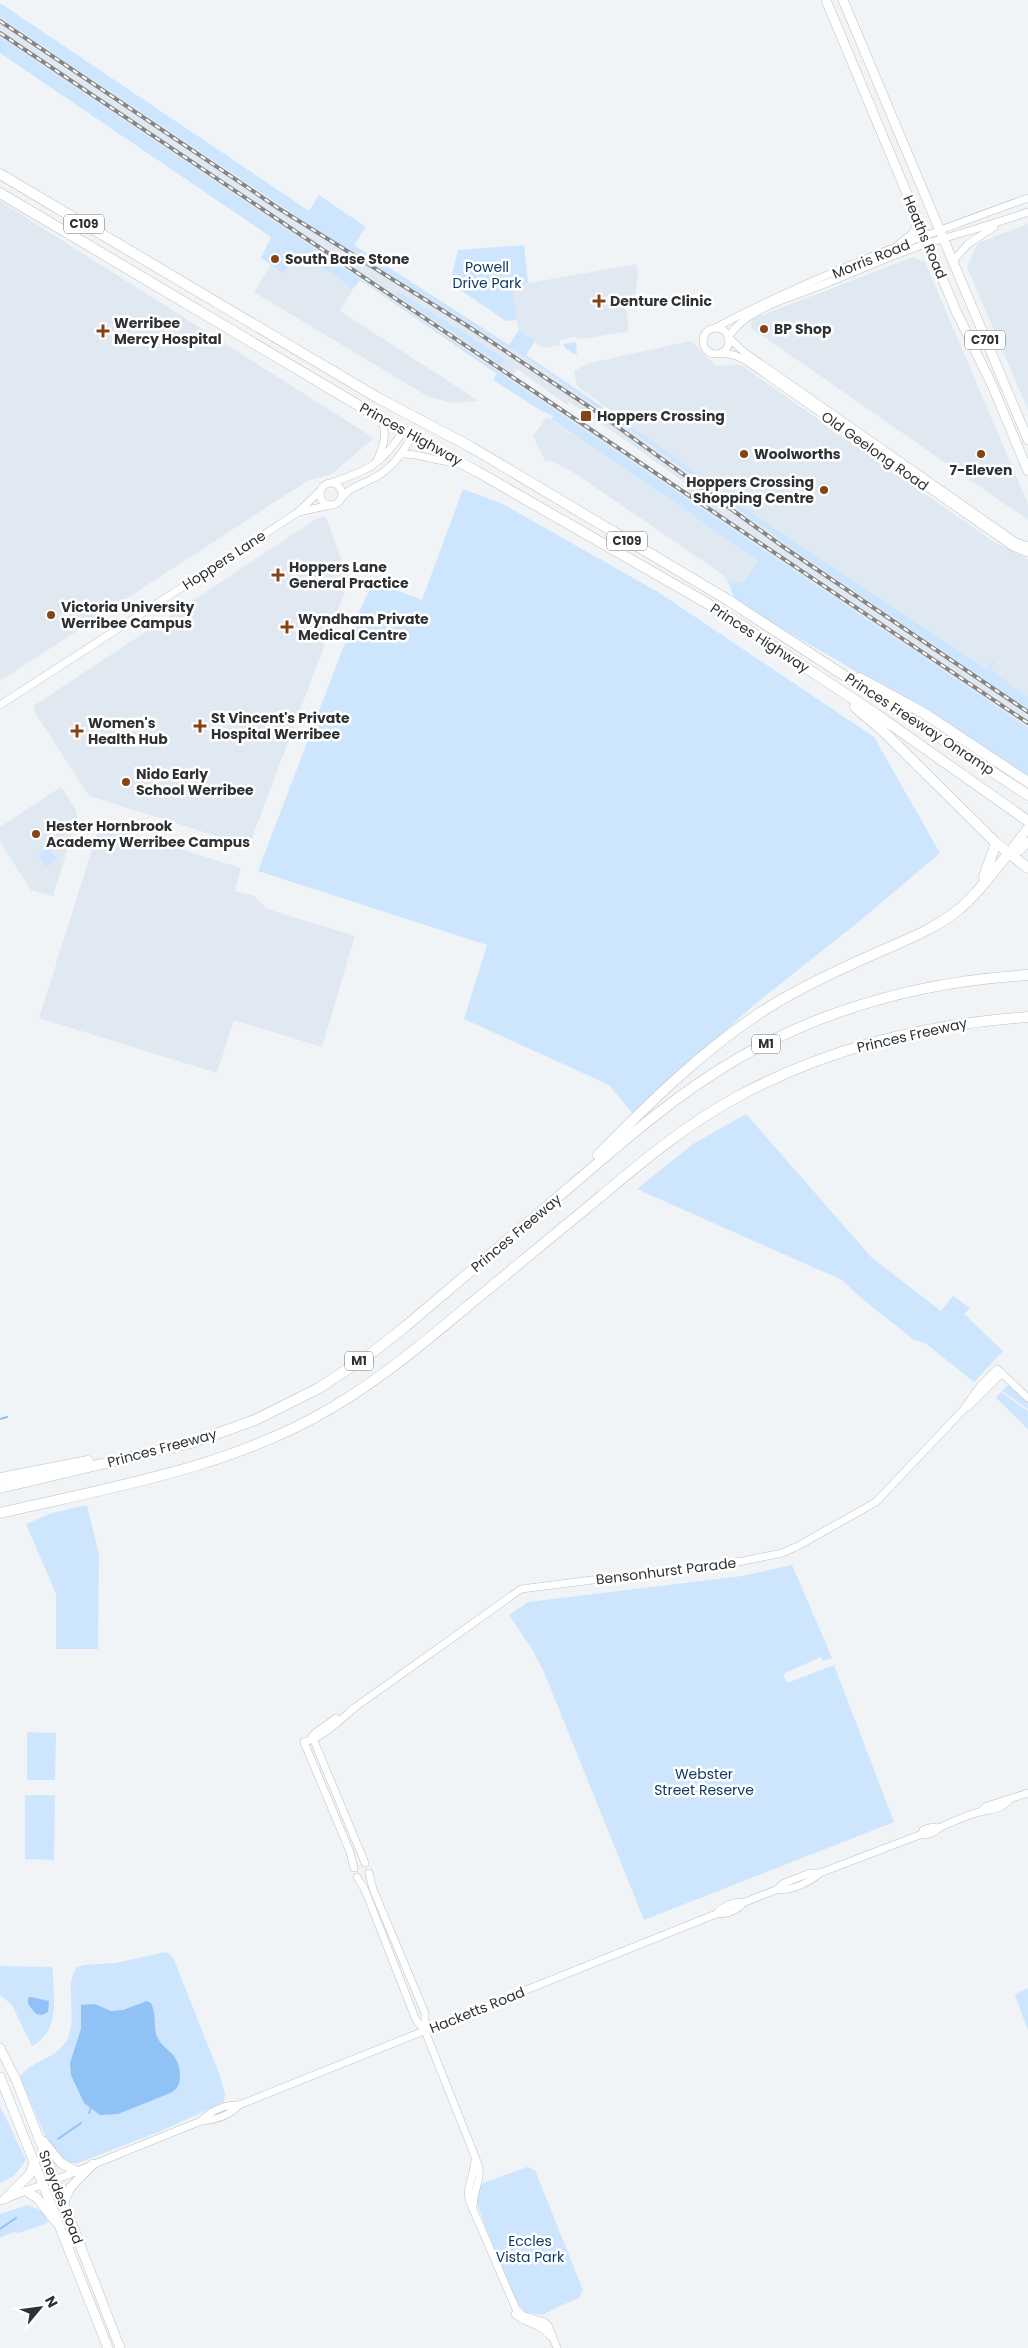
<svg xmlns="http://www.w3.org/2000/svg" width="1028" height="2348" viewBox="0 0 1028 2348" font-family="Poppins,sans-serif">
<rect width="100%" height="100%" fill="#f1f4f7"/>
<g fill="#e0e8f1" fill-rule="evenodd">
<path d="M0,17L331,239L496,339L606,413L795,551L1028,709V728L0,37ZM517,369L567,405L569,402L612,431L673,474L690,487L686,492L526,383L513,376Z"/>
<path d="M0,201L374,438L332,474L307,481L0,681Z"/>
<path d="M1028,224V410L967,267L978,243Z"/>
<path d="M296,252L310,262L311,260L353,289L340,311L479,401L452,403L429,397L254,292L271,264L284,273Z"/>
<path d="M913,257L925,262L1028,504V520L751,328L752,319Z"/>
<path d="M636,264L638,274L635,298L626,307L629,331L583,339L573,337L559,340L560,345L544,348L519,330L516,320L517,316L512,286Z"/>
<path d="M691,341L716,366L741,365L991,540L1028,559V696L734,501L577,386L574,371L589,363Z"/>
<path d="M547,417L758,560L744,582L728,581L722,574L573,472L553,462L545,461L533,436Z"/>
<path d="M319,517H326L349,580L249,846L89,796L34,711L35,705Z"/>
<path d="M61,787L76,810L77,818L53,896L31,890L0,842V827Z"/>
<path d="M100,824L241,868L235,891L254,896L267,909L355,936L322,1047L234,1020L217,1073L39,1018Z"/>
</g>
<g fill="#cee5fe">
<path d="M0,3L309,211L319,195L366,227L354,245L509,345L519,330L535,341L526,355L647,437L734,501L987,669L994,659L995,661L990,670L1028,696V709L795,551L634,433L524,357L331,239L0,17Z"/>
<path d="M0,37L1028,728V777L933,716L735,601L728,581L744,582L758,560L551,419L553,416L540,410L493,380L497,374L360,280L353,289L311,260L310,262L295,253L284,274L263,259L261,258L271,237L0,53Z"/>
<path d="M524,245L528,283L512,286L517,316L516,320L506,321L450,283L458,250Z"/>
<path d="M398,291L505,359L501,365L396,295Z"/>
<path d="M576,342L577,354H574L564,347V344Z"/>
<path d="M463,489L501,503L658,592L874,737L940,853L862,919L755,1004L633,1114L609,1085L464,1019L487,945L258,871L343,648L373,581L422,600Z"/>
<path d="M49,848L57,859L45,867L38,855Z"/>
<path d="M746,1114L871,1257L941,1311L953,1296L970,1308L964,1314L1003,1351L974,1382L925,1343L914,1340L861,1298L842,1280L637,1189L693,1144Z"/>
<path d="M1008,1385H1010L1028,1402V1409L1002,1391Z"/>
<path d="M1001,1392L1028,1411V1429L996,1398Z"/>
<path d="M87,1505L99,1555L98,1649H56V1594L26,1524L52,1513Z"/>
<path d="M792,1565L832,1658L823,1661L821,1657L783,1674L787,1683L834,1665L894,1822L644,1920L544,1672L532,1649L509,1615L528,1602L742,1576Z"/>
<path d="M27,1732L56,1733L55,1780H27Z"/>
<path d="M25,1795H55L54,1860L25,1859Z"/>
<path d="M166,1952L173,1957L220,2076L225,2094L224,2102L161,2131L78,2163L66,2164L47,2140L21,2080V2075C34,2060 56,2059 67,2040C78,2018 64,1986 76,1968L83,1965L115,1963Z"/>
<path d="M0,1966L51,1967L53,1970C53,1998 61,2031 32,2046L12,2005L0,1995Z"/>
<path d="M1028,1988V2030L1015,1996L1017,1993Z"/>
<path d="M0,2106L26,2160L14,2176L0,2183Z"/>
<path d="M527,2167L535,2170L583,2290L579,2298L555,2308L543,2315L525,2312L514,2300L476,2202L478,2190L483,2183Z"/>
<path d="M28,2205L42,2211L48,2221L47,2223L19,2233L14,2232L0,2238V2214Z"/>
</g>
<g fill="#90c2f6">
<path d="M31,1997L49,2001L48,2012L42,2015L36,2014L28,2004V1998Z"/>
<path d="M147,2001L151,2003C156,2014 154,2024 156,2034C161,2051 180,2050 180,2076C180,2086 176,2090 168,2094L118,2114L100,2115L84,2103L71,2075L70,2063L81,2029V2005L95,2004L111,2011L123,2010Z"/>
</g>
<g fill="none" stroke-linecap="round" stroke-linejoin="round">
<g stroke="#90c2f6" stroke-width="2">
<path d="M0,1419L7,1417"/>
<path d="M89,2113L91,2108"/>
<path d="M58,2139L81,2123"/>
<path d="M0,2229L16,2218"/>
</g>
<g stroke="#bec1c4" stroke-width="8">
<g id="minor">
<path d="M899,244L913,233L918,219"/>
<path d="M953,261L968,244L994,227"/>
<path d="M717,327C813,276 925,235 1028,198"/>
<circle cx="716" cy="341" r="13"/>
<path d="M729,336C747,309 787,299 817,287C853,273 889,256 926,244C960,233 995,224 1028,212"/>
<path d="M729,338L744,352L1016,542L1028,546"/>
<path d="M721,353L734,355L745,360L1013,547L1028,553"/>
<path d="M402,454C422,453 439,464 458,462"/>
<path d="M377,461C383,447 388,434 381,419"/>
<path d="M333,482C370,470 381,464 403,432"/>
<circle cx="331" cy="494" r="11"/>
<path d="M340,500C349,487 359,486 372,479C391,470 402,454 412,436"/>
<path d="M299,512L330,505"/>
<path d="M0,705L297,513L320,491"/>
<path d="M968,1407L1002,1373"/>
<path d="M315,1733L336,1718"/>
<path d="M312,1736L365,1863"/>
<path d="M304,1742C324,1737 339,1721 354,1708L521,1589L743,1561L782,1553L798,1546L876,1502L963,1410L980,1386L997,1369L1028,1398"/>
<path d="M304,1742L350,1852L354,1868"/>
<path d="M981,1811L987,1806L1028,1793"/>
<path d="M922,1834C929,1836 934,1833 939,1828"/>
<path d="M369,1873L373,1889L425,2013V2031"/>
<path d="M357,1877L365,1890L416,2020L425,2031L478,2164C483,2179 472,2191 473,2210"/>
<path d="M778,1889C791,1892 811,1881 820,1873"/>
<path d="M716,1914C726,1914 737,1911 743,1903L778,1889L782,1884L810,1873H820L922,1834L923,1830L932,1827L939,1828C952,1822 966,1815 980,1812C991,1809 1001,1810 1009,1800"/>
<path d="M201,2121C210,2111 225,2104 239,2105"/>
<path d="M475,2159C475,2174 466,2186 469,2200L516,2309L522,2315L544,2322L548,2325L557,2348"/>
<path d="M55,2180L201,2121C215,2120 230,2115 239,2105L716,1914C723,1907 734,1900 743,1903"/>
<path d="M0,2201L44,2184"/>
<path d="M515,2314C526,2325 541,2323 550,2336"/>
</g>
</g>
<g stroke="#bec1c4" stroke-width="10">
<g id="major">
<path d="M826,0L956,311L992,385L1028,471"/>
<path d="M843,0L1028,440"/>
<path d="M1008,854L1028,828"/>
<path d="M1008,854L1020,850L1028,842"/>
<path d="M0,2048L17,2082L120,2348"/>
<path d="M0,2077L108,2348"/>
<path d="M43,2141L61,2163L75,2171"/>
<path d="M26,2191L37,2198L56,2222"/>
<path d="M5,2199L30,2174L35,2161"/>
<path d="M63,2203L70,2188L93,2164"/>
</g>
</g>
<g stroke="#bec1c4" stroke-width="11">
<g id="highway">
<path d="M0,174L378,398L471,447L728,600L1028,795"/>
<path d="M0,193L395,427L478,472L717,609L876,714L1028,821"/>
<path d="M859,678L922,712L1028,782"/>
<path d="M855,707L883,731L996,843L1028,868"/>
<path d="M984,877L996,843"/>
<path d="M598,1155C650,1102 706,1047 769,1007C803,986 838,970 874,954C903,941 932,931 958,910C977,895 992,873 1008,854"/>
<path d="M0,1478L88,1461"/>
<path d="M0,1488L191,1443L255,1420L319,1388L372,1353L406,1326C464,1277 521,1228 578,1180C629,1136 680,1092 737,1059C827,1007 925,981 1028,975"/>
<path d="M0,1513C113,1487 233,1467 333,1407C382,1378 426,1341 469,1305C513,1269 556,1233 600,1197C643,1161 687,1124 737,1097C827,1048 926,1024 1028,1017"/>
</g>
</g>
<use href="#minor" stroke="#fff" stroke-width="7"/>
<use href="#major" stroke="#fff" stroke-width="9"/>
<use href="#highway" stroke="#fff" stroke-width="10"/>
<g stroke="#838586" stroke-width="4">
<g id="rail">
<path d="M0,21L278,208L466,325L600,414L782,546L1028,712"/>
<path d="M0,33L1028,723"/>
</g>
</g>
<use href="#rail" stroke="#fff" stroke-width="2" stroke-dasharray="5.5" stroke-linecap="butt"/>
</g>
<g fill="#864313" stroke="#fff" stroke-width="2">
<circle cx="275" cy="259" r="5"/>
<path d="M596.5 293.5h5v5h5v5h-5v5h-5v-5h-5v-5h5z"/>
<circle cx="764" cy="329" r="5"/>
<path d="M100.5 323.5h5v5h5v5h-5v5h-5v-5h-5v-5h5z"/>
<rect x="580" y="410" width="12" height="12" rx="2.5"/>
<circle cx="744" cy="454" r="5"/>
<circle cx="981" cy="454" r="5"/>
<circle cx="824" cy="490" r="5"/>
<path d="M275.5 567.5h5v5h5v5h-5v5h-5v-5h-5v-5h5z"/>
<circle cx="51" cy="615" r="5"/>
<path d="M284.5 619.5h5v5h5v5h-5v5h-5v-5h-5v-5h5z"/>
<path d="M197.5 718.5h5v5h5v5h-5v5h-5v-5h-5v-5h5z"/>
<path d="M74.5 723.5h5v5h5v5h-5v5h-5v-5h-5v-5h5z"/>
<circle cx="126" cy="782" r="5"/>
<circle cx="36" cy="834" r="5"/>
</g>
<g text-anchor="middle" stroke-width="5" stroke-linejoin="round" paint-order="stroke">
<g fill="#fff" stroke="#6e6f70" stroke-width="1">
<rect x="64" y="214.5" width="40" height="19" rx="4"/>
<rect x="965" y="330.5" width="40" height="19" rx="4"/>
<rect x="607" y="531.5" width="40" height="19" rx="4"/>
<rect x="752" y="1034.5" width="28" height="19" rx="4"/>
<rect x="345" y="1351.5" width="28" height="19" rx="4"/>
</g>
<g font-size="12" font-weight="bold" fill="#303132">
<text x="84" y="228">C109</text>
<text x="985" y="344">C701</text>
<text x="627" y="545">C109</text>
<text x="766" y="1048">M1</text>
<text x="359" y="1365">M1</text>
</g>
<g font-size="14" fill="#303132" stroke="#fff">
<text transform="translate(925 237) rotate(67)" y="5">Heaths Road</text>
<text transform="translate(871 259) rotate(-22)" y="5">Morris Road</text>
<text transform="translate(411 434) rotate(29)" y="5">Princes Highway</text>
<text transform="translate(875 451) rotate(35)" y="5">Old Geelong Road</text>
<text transform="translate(224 560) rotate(-33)" y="5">Hoppers Lane</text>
<text transform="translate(760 638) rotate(33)" y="5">Princes Highway</text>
<text transform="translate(920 724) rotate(33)" y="5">Princes Freeway Onramp</text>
<text transform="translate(912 1035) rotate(-13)" y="5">Princes Freeway</text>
<text transform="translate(516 1233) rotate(-40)" y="5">Princes Freeway</text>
<text transform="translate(162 1448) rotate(-15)" y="5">Princes Freeway</text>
<text transform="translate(666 1571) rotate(-7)" y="5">Bensonhurst Parade</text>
<text transform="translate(477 2010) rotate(-22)" y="5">Hacketts Road</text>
<text transform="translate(61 2197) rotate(69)" y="5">Sneydes Road</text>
</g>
<g font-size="14" font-weight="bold" fill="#303132" stroke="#fff" text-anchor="start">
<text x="285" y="264">South Base Stone</text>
<text x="610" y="306">Denture Clinic</text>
<text x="114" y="328">Werribee<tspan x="114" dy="16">Mercy Hospital</tspan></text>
<text x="774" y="334">BP Shop</text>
<text x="597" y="421">Hoppers Crossing</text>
<text x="754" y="459">Woolworths</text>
<text x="981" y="475" text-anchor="middle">7-Eleven</text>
<text x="814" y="487" text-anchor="end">Hoppers Crossing<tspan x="814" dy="16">Shopping Centre</tspan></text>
<text x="289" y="572">Hoppers Lane<tspan x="289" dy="16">General Practice</tspan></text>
<text x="61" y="612">Victoria University<tspan x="61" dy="16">Werribee Campus</tspan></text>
<text x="298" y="624">Wyndham Private<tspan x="298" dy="16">Medical Centre</tspan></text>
<text x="211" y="723">St Vincent's Private<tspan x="211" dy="16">Hospital Werribee</tspan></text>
<text x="88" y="728">Women's<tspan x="88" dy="16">Health Hub</tspan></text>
<text x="136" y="779">Nido Early<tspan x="136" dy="16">School Werribee</tspan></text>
<text x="46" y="831">Hester Hornbrook<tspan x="46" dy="16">Academy Werribee Campus</tspan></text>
</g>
<g font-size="14" fill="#0c3b64" stroke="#fff">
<text x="487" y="272">Powell<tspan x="487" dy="16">Drive Park</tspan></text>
<text x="704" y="1779">Webster<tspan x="704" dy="16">Street Reserve</tspan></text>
<text x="530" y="2246">Eccles<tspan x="530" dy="16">Vista Park</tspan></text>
</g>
</g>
<g transform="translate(40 2308) rotate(61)" stroke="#ffffff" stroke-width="4" paint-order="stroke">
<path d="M0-4L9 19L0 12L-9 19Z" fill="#303132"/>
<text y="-8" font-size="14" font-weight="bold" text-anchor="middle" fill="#303132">N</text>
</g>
</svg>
